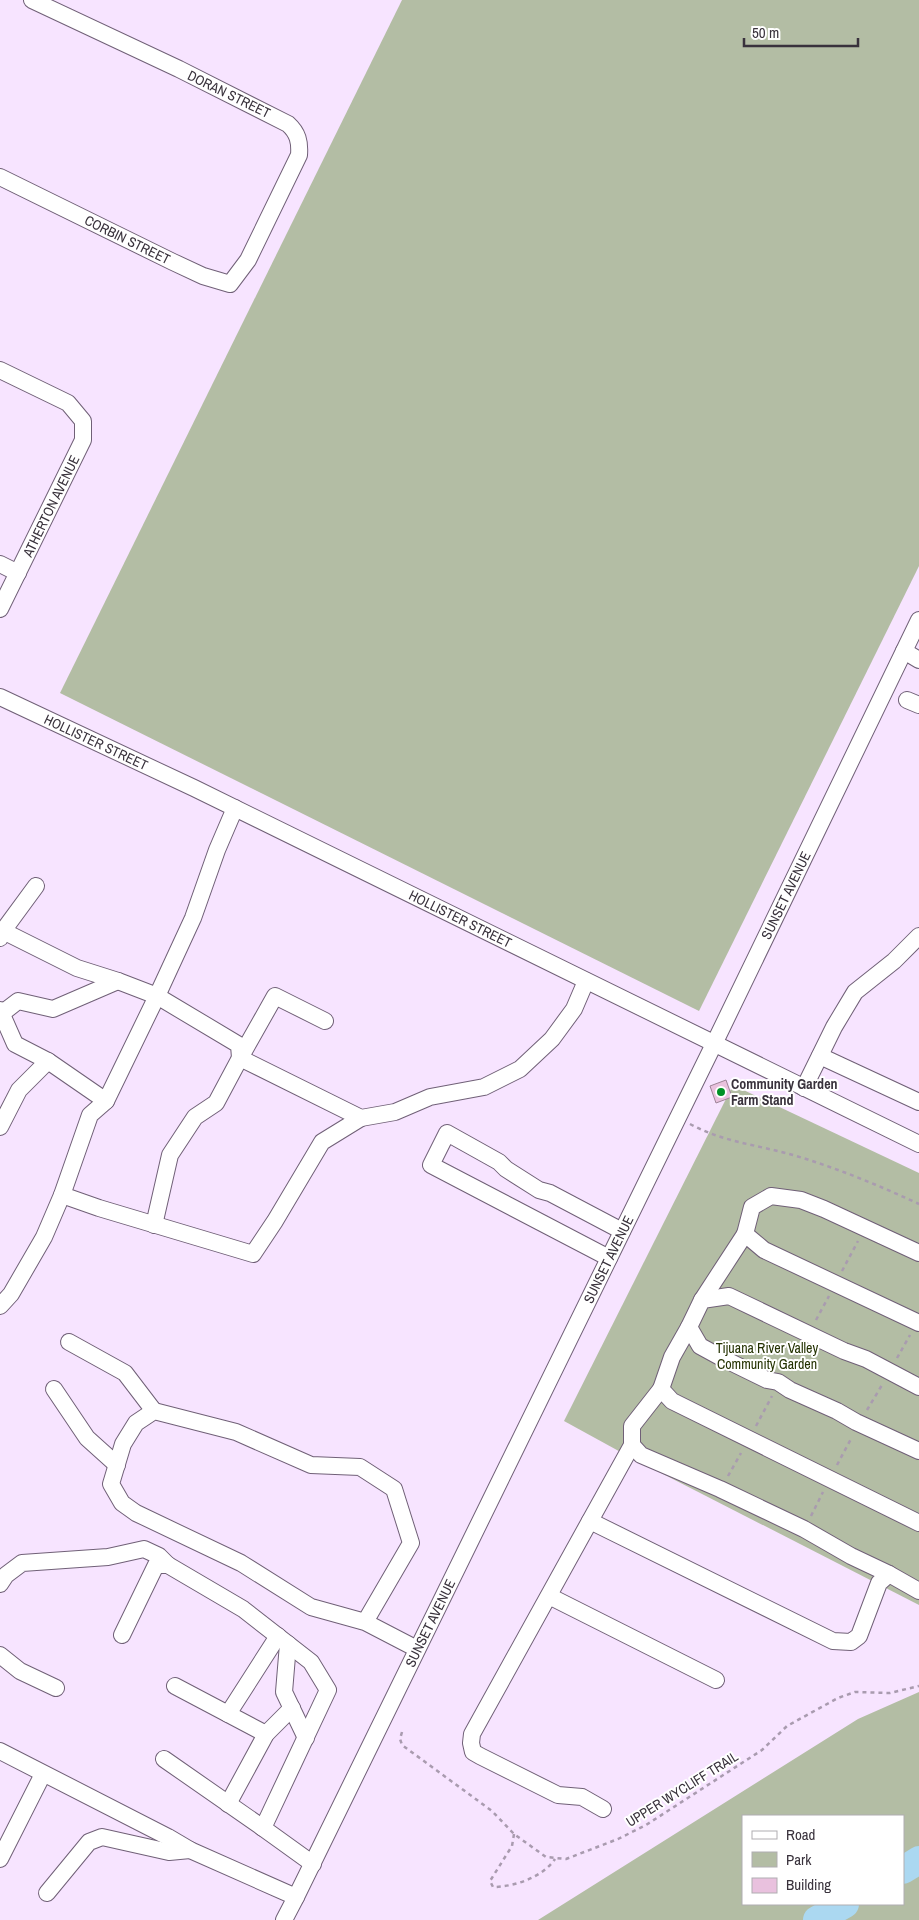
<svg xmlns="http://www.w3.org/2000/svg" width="919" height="1920" viewBox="0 0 919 1920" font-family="'Archivo Narrow',sans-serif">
<rect width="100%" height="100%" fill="#f7e4ff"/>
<g fill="#b3bda4" fill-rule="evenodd">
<path d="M402,0H919V566L699,1011L60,693Z"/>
<path d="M733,1085L919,1173V1605L626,1455L564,1421Z"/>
<path d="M919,1692V1920H538L858,1719ZM743,1816H903V1904H743Z"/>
</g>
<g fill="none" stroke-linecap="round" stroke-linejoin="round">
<g stroke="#abd8f1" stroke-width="28">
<path d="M903,1870L919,1860"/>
<path d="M817,1920L845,1904"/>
</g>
</g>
<path fill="#e9c1de" stroke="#9e8497" d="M726,1080L732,1097L716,1103L710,1086Z"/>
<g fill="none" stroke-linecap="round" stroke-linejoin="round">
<g stroke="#706077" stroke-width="18">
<g id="minor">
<path id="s1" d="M0,177L173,262L203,276L230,284L248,260L299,155C300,142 298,133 288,124L179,69L32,0"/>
<path d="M0,370L68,403L83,421V440L0,609"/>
<path d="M0,564L18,573"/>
<path d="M904,651L919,660"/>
<path id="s2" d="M0,697L194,788L919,1144"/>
<path d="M907,700L919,705"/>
<path d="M3,931L77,968L118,981L157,996L239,1045L240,1058L361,1118L395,1112L430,1097L484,1087L520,1069L552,1039L574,1009L586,981"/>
<path d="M0,938L3,931L36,886"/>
<path d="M0,1010L15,1044L48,1061L106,1101"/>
<path d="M0,1015L18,1001L53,1009L118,981"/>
<path d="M820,1056L919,1102"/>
<path d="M804,1088L834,1027L855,992L894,961L919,936"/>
<path d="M0,1127L19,1090L48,1061"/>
<path d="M62,1195L99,1208L253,1254L275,1221L322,1142L361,1118"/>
<path d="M154,1225L170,1155L195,1117L216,1103L240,1058L275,996L325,1021"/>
<path d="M919,1253L824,1209L801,1200L771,1196L752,1207L745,1234L764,1250L919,1323"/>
<path d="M609,1258L431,1165L447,1133L499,1162L506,1169L539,1190L550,1193L622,1231"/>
<path d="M702,1300L745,1234"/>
<path d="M0,1306L11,1294L44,1237L62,1195L90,1115L106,1101L157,996L193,918L217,850L235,808"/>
<path d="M689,1327L672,1357L661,1389L672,1401L919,1523"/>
<path d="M69,1342L125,1373L154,1411"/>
<path d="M919,1387L866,1359L844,1351L729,1296L702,1300L689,1327L700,1346L722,1358L767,1380L778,1382L790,1390L837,1411L856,1422L919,1451"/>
<path d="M54,1389L87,1438L117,1465"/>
<path d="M661,1389L632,1426V1445L641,1455L720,1489L804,1529L851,1556L889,1574L919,1591"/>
<path d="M590,1521L833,1641L851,1642L859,1636L879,1583L889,1574"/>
<path d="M0,1584L6,1575L22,1563L108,1557L144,1549L159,1556L168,1565"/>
<path d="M549,1596L716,1680"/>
<path d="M365,1622L311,1607L241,1563L136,1513L122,1503L111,1484L123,1444L136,1423L154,1411L236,1432L311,1465L360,1467L394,1489L411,1543L365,1622L417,1649"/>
<path d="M122,1635L156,1565H168L243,1609L311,1662L328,1690L263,1828L313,1864"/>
<path d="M288,1644L284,1692L306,1738"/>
<path d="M0,1655L20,1671L56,1688"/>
<path d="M175,1686L266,1734"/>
<path d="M228,1714L278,1636"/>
<path d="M0,1751L168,1837L190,1850L296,1897L284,1920"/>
<path d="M164,1759L263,1828"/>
<path d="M228,1804L266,1734L292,1708"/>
<path d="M603,1809L582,1797L558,1795L480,1756L473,1752L471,1743L472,1734L632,1445"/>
<path d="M0,1859L43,1774"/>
<path d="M47,1893L89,1842L102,1837L169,1852L190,1850"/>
<path id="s3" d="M296,1897L714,1044L919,620"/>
</g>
</g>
<g stroke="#a99baf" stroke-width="2.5" stroke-dasharray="4 4" stroke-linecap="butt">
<path d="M690,1124C723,1142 758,1145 793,1155C837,1168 878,1185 919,1204"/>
<path d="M842,1271L858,1241"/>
<path d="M816,1320L829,1296"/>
<path d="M897,1358L910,1335"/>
<path d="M787,1369L801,1346"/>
<path d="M867,1410L882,1385"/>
<path d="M756,1426L772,1396"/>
<path d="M837,1465L852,1437"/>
<path d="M728,1476L741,1453"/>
<path d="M811,1516L823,1492"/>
<path d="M402,1732L400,1739L402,1745L492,1811L514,1834L546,1857L566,1859L618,1839L646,1825L762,1750L787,1726L838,1698L855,1692L890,1693L919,1686"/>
<path d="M514,1834L512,1846L490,1881L493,1887C514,1887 543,1877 555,1859"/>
</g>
<use href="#minor" stroke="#fff" stroke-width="16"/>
</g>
<circle fill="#009126" stroke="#fff" stroke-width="2" cx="721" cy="1092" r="5"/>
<g text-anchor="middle" stroke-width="4" stroke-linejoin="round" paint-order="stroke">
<g font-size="14" fill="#39323c" stroke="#fff">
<text transform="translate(229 94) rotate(26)" y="5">DORAN STREET</text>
<text dy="5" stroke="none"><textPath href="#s1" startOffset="142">CORBIN STREET</textPath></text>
<text transform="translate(51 506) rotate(-64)" y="5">ATHERTON AVENUE</text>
<text dy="5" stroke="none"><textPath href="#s2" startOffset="106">HOLLISTER STREET</textPath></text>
<text dy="5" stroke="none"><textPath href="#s3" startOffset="1115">SUNSET AVENUE</textPath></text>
<text dy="5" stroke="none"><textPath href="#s2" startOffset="511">HOLLISTER STREET</textPath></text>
<text dy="5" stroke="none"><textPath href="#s3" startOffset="710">SUNSET AVENUE</textPath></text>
<text dy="5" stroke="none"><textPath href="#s3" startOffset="305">SUNSET AVENUE</textPath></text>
<text transform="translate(682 1789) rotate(-32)" y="5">UPPER WYCLIFF TRAIL</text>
</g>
<g font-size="14" font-weight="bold" fill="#39323c" stroke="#fff" text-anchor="start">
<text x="731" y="1089">Community Garden<tspan x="731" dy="16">Farm Stand</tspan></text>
</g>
<g font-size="14" fill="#233101" stroke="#fff">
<text x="767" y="1353">Tijuana River Valley<tspan x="767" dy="16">Community Garden</tspan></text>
</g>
</g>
<rect x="742" y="1815" width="162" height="90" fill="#ffffff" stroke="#b0adb1"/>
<rect x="752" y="1831" width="25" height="8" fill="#ffffff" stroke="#b0adb1"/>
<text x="786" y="1840" font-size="15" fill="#39323c">Road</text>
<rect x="752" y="1852" width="25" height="15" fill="#b3bda4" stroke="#b0adb1"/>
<text x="786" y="1865" font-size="15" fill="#39323c">Park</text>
<rect x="752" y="1878" width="25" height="15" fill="#e9c1de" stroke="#b0adb1"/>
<text x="786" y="1890" font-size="15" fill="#39323c">Building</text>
<path d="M744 38v8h114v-8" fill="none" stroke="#39323c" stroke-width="2.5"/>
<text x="752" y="38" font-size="15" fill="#39323c" stroke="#ffffff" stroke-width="4" paint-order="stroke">50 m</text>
</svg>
